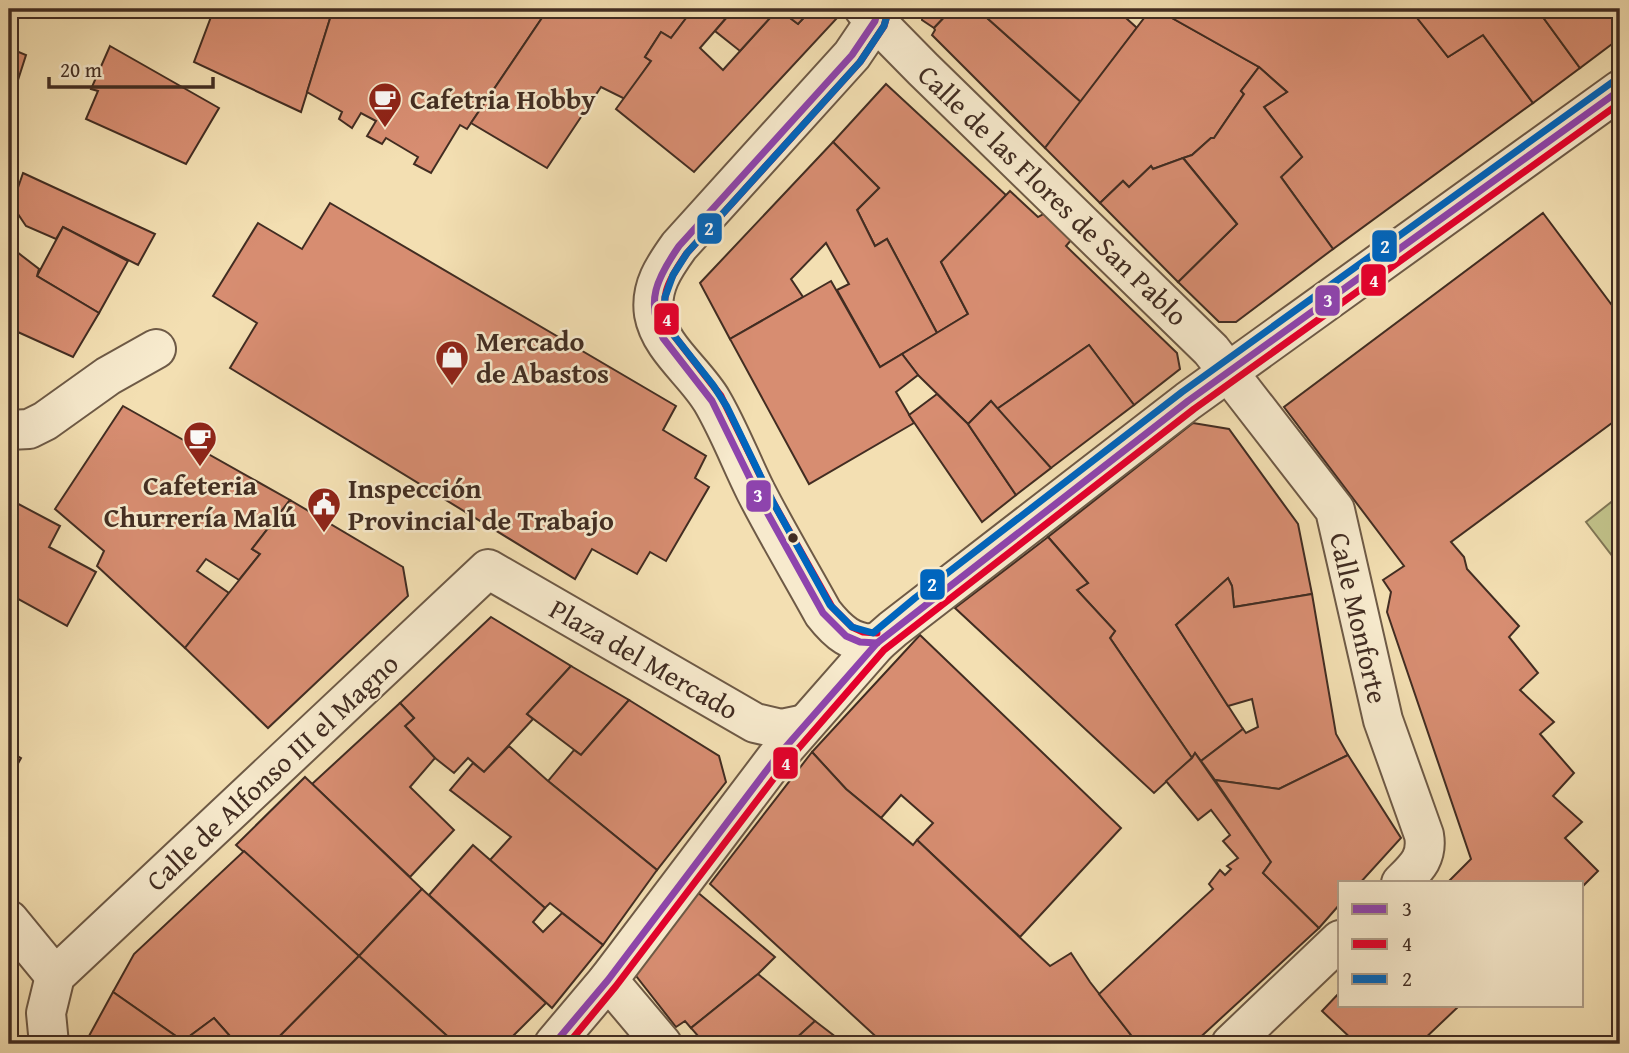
<svg xmlns="http://www.w3.org/2000/svg" width="1629" height="1053" viewBox="0 0 1629 1053" font-family="'Gentium Book Plus',serif">
<rect width="100%" height="100%" fill="#f3dfb2"/>
<filter id="stains"><feTurbulence type="fractalNoise" baseFrequency=".00286" numOctaves="4"/><feColorMatrix values="0 0 0 0 .2 0 0 0 0 .09 0 0 0 0 .02 0 0 0 .5 -.17"/></filter>
<radialGradient id="worn" r=".72"><stop offset=".6" stop-color="#630" stop-opacity="0"/><stop offset="1" stop-color="#630" stop-opacity=".3"/></radialGradient>
<path fill="#c0c088" stroke="#817655" stroke-width="2" d="M1620,495V566L1586,522Z"/>
<g fill="#d78d71" stroke="#422d22" stroke-width="2">
<path d="M214,9H333L301,112L194,62Z"/>
<path d="M333,9H548L467,129L460,125L431,173L414,164L418,157L386,138L382,144L367,136L376,121L361,113L352,128L339,119L342,112L307,92Z"/>
<path d="M548,9H693L671,38L661,32L645,57L651,61L625,99L601,87L547,168L471,123Z"/>
<path d="M693,9H734L700,48L723,70L778,9L798,24L812,9H826L838,17L694,172L616,109L651,61L645,57L661,32L671,38Z"/>
<path d="M734,9H812L798,24L778,9L740,51L715,31Z"/>
<path d="M923,9H952L934,28L922,20Z"/>
<path d="M952,9H977L1081,102L1045,148L932,35L935,30L934,28Z"/>
<path d="M977,9H1116L1137,28L1081,102Z"/>
<path d="M1151,9H1156L1259,67L1241,91L1244,94L1214,138H1211L1192,155L1153,169L1151,166L1129,187L1123,181L1100,203L1045,148Z"/>
<path d="M1156,9H1410L1448,57L1483,35L1533,103L1333,249L1281,177L1302,157L1264,107L1287,92L1259,67Z"/>
<path d="M1410,9H1537L1580,68L1533,103L1483,35L1448,57Z"/>
<path d="M1537,9H1620V38L1580,68Z"/>
<path d="M110,46L219,108L186,164L86,119L98,91L91,89Z"/>
<path d="M9,48L26,55L9,108Z"/>
<path d="M1259,67L1287,92L1264,107L1302,157L1281,177L1333,249L1236,322H1219L1178,282L1237,224L1183,158L1192,155L1211,138H1214L1244,94L1241,91Z"/>
<path d="M886,84L1007,196L941,262L968,314L937,333L887,239L875,246L857,210L879,188L833,142Z"/>
<path d="M833,142L879,188L857,210L875,246L887,239L937,333L880,367L837,290L849,284L826,243L791,279L803,297L730,339L700,283Z"/>
<path d="M1183,158L1237,224L1178,282L1100,203L1123,181L1129,187L1151,166L1153,169Z"/>
<path d="M23,173L155,234L138,265L63,227L56,239L26,226L12,205Z"/>
<path d="M1010,191L1038,217L1047,212L1072,239L1066,246L1177,353L1180,369L1134,405L1089,345L997,409L991,401L968,424L918,375L902,354L968,314L941,262Z"/>
<path d="M330,203L676,406L663,430L706,456L695,478L709,487L666,561L650,552L637,574L592,549L575,579L230,368L257,323L213,296L258,223L302,249Z"/>
<path d="M1543,213L1620,316V417L1451,542L1464,557L1467,569L1519,626L1509,637L1538,673L1520,690L1554,722L1540,734L1574,773L1553,796L1582,822L1565,838L1598,871L1582,887V883H1447L1471,859L1387,612L1391,592L1383,580L1404,566L1284,407Z"/>
<path d="M63,227L128,261L99,313L37,276Z"/>
<path d="M9,249L17,252L39,269L37,276L99,313L73,357L9,328Z"/>
<path d="M831,281L880,367L902,354L918,375L896,392L914,423L809,484L730,339Z"/>
<path d="M1089,345L1134,405L1051,468L997,409Z"/>
<path d="M937,394L968,424L1016,495L982,522L909,415Z"/>
<path d="M991,401L1051,468L1016,495L968,424Z"/>
<path d="M123,406L290,500L252,549L260,554L239,580L206,559L197,571L229,593L185,648L97,566L104,551L55,509Z"/>
<path d="M1193,423L1229,429L1298,524L1312,594L1234,607L1232,586L1228,578L1176,625L1243,729L1201,761L1195,753L1192,758L1110,638L1115,631L1077,590L1088,583L1048,537Z"/>
<path d="M9,499L60,526L49,547L96,572L67,626L9,594Z"/>
<path d="M290,500L403,567L408,596L268,728L185,648L260,554L252,549Z"/>
<path d="M1048,537L1088,583L1077,590L1115,631L1110,638L1192,758L1154,793L955,608Z"/>
<path d="M1228,578L1232,586L1234,607L1312,594L1336,734L1348,755L1279,789L1215,780L1201,761L1243,729L1246,733L1258,727L1252,699L1228,706L1176,625Z"/>
<path d="M491,617L571,666L527,714L533,719L484,772L468,758L454,773L435,758L405,726L414,718L400,703Z"/>
<path d="M920,635L1121,828L1020,937L917,840L933,823L901,795L881,818L846,789L812,752Z"/>
<path d="M571,666L629,700L581,755L527,714Z"/>
<path d="M629,700L719,756L726,782L657,870L548,781L574,750L581,755Z"/>
<path d="M400,703L414,718L405,726L435,758L410,787L454,830L410,877L312,784Z"/>
<path d="M509,746L548,781L657,870L603,945L550,903L545,908L490,860L511,837L450,790L473,763L484,772Z"/>
<path d="M9,751L21,758L9,780Z"/>
<path d="M812,752L846,789L881,818L913,845L917,840L1050,966L1071,953L1090,982L1138,1044H884L710,884Z"/>
<path d="M1195,753L1271,862L1263,873L1319,928L1193,1044H1138L1099,994L1213,889L1209,884L1220,870L1225,875L1231,869L1227,866L1238,858L1223,841L1230,835L1211,810L1198,820L1166,781L1192,758Z"/>
<path d="M1348,755L1401,838L1360,883H1340V904L1319,928L1263,873L1271,862L1215,780L1279,789Z"/>
<path d="M305,777L422,889L359,956L236,845Z"/>
<path d="M473,845L545,908L533,922L543,932L562,913L603,945L552,1008L429,895Z"/>
<path d="M244,851L359,956L272,1044H253L250,1041L247,1044H237L214,1018L183,1041L113,992L134,954Z"/>
<path d="M422,889L546,1003L505,1044H456L359,956Z"/>
<path d="M696,891L775,957L758,974L691,1028L685,1021L676,1027L633,972Z"/>
<path d="M359,956L456,1044H272Z"/>
<path d="M758,974L815,1021L790,1044H705L691,1028Z"/>
<path d="M113,992L183,1041L214,1018L237,1044H93L89,1036Z"/>
<path d="M1340,992V1006H1459L1419,1044H1357L1322,1011Z"/>
<path d="M815,1021L845,1044H790Z"/>
</g>
<g fill="none" stroke-linecap="round" stroke-linejoin="round">
<g stroke="#6e5a46" stroke-width="42">
<g id="street">
<path d="M864,9L923,69L1211,350L1335,510L1383,720L1424,835C1428,858 1416,868 1401,883"/>
<path d="M9,430L29,429L45,421L108,376L156,349"/>
<path d="M877,643C853,646 837,631 823,613C801,573 777,533 756,492C741,462 729,430 712,401C695,372 660,348 654,314C650,287 664,267 679,246L852,55L875,21L878,9"/>
<path d="M9,920L55,976"/>
<path d="M608,980L662,1044"/>
<path d="M49,1044L46,1013L55,976L488,569L755,723L781,729L805,724"/>
<path d="M554,1044L608,980L776,758L877,643L893,629L1188,401L1620,90"/>
<path d="M1231,1044L1340,940"/>
</g>
</g>
<use href="#street" stroke="#f7eacd" stroke-width="38"/>
<g stroke="#f7eacd" stroke-width="12">
<g id="bus-1">
<path d="M877,643L860,642L846,636L823,613L764,507L712,401L663,338C645,301 657,278 679,246L852,55L875,21L878,9"/>
<path d="M554,1044L608,980L776,758L877,643L1188,401L1620,90"/>
</g>
</g>
<g stroke="#f7eacd" stroke-width="12">
<g id="bus-2">
<path d="M877,633L863,632L852,627L832,607L773,502L721,396L672,333C656,300 668,280 687,253L860,62L884,26L888,12"/>
<path d="M568,1044L616,986L784,765L884,650L1194,409L1620,103"/>
</g>
</g>
<g stroke="#f7eacd" stroke-width="12">
<path id="bus-3" d="M888,12L884,26L860,62L687,253L673,275L665,297L664,312L672,333L713,385L727,407L774,504L830,605L852,627L873,633L915,598L1182,392L1614,81"/>
</g>
<use href="#bus-1" stroke="#8e44ad" stroke-width="7"/>
<use href="#bus-2" stroke="#e4002b" stroke-width="7"/>
<use href="#bus-3" stroke="#0065bd" stroke-width="7"/>
</g>
<defs>
<g id="cafe-pin" transform="scale(1.75)"><path d="M0 17L-7.5 6A9.5 9.5 0 1 1 7.5 6Z" fill="#8f2418" stroke="#f7eacd"/><path d="M-5.5-4.5H6V0H3Q3 3.5 0 3.5H-2.5Q-5.5 3.5-5.5 0ZM3-3.2v2h1.7v-2ZM-6 4.5H4V6H-6Z" fill="#fff"/></g>
<g id="shop-pin" transform="scale(1.75)"><path d="M0 17L-7.5 6A9.5 9.5 0 1 1 7.5 6Z" fill="#8f2418" stroke="#f7eacd"/><path d="M-5-2.5h2.3a2.7 3.5 0 0 1 5.4 0H5L5.5 6h-11ZM-1.5-2.5h3a1.5 2.3 0 0 0-3 0Z" fill="#fff"/></g>
<g id="civic-pin" transform="scale(1.75)"><path d="M0 17L-7.5 6A9.5 9.5 0 1 1 7.5 6Z" fill="#8f2418" stroke="#f7eacd"/><path d="M-.6-6.5H3V-4.5H.6V-3L4-1V1h2V6H-6V1h2V-1L-.6-3ZM-1.2 2.5V6h2.4V2.5Z" fill="#fff"/></g>
</defs>
<g fill-rule="evenodd">
<use href="#cafe-pin" x="385" y="99"/>
<use href="#shop-pin" x="452" y="357"/>
<use href="#cafe-pin" x="200" y="438"/>
<use href="#civic-pin" x="324" y="504"/>
</g>
<circle fill="#422d22" stroke="#f7eacd" stroke-width="2.5" cx="793" cy="538" r="6"/>
<g text-anchor="middle" stroke-width="5" stroke-linejoin="round" paint-order="stroke">
<g font-size="28" font-weight="bold" fill="#422d22" stroke="#f7eacd" text-anchor="start">
<text x="410" y="109">Cafetria Hobby</text>
<text x="476" y="351">Mercado<tspan x="476" dy="32">de Abastos</tspan></text>
<text x="200" y="495" text-anchor="middle">Cafeteria<tspan x="200" dy="32">Churrería Malú</tspan></text>
<text x="348" y="498">Inspección<tspan x="348" dy="32">Provincial de Trabajo</tspan></text>
</g>
<g font-size="28" fill="#422d22" stroke="#f7eacd">
<text transform="translate(1053 195) rotate(44)" y="10">Calle de las Flores de San Pablo</text>
<text transform="translate(1359 618) rotate(77)" y="10">Calle Monforte</text>
<text transform="translate(644 659) rotate(30)" y="10">Plaza del Mercado</text>
<text transform="translate(272 772) rotate(-43)" y="10">Calle de Alfonso III el Magno</text>
</g>
</g>
<g stroke="#f7eacd" stroke-width="2.5">
<rect x="696" y="212" width="27" height="33" rx="7" fill="#0065bd"/>
<rect x="1371" y="229" width="27" height="34" rx="7" fill="#0065bd"/>
<rect x="1360" y="263" width="27" height="34" rx="7" fill="#e4002b"/>
<rect x="1314" y="284" width="27" height="33" rx="7" fill="#8e44ad"/>
<rect x="653" y="302" width="27" height="34" rx="7" fill="#e4002b"/>
<rect x="745" y="479" width="27" height="34" rx="7" fill="#8e44ad"/>
<rect x="919" y="568" width="27" height="33" rx="7" fill="#0065bd"/>
<rect x="772" y="746" width="27" height="34" rx="7" fill="#e4002b"/>
</g>
<g font-size="19" text-anchor="middle" font-weight="bold" fill="#fff">
<text x="709" y="235">2</text>
<text x="1385" y="253">2</text>
<text x="1374" y="287">4</text>
<text x="1328" y="307">3</text>
<text x="667" y="326">4</text>
<text x="758" y="502">3</text>
<text x="932" y="591">2</text>
<text x="786" y="770">4</text>
</g>
<rect width="1629" height="1053" fill="none" stroke="#f3dfb2" stroke-width="35"/>
<rect x="10" y="10" width="1608" height="1032" fill="none" stroke="#422d22" stroke-width="3.5"/>
<rect x="18" y="18" width="1594" height="1018" fill="none" stroke="#422d22" stroke-width="2"/>
<rect x="1338" y="881" width="245" height="126" fill="#f7eacd" stroke="#af9e89" stroke-width="2"/>
<rect x="1352" y="904" width="35" height="10" fill="#8e44ad" stroke="#af9e89" stroke-width="2"/>
<text x="1402" y="916" font-size="21" fill="#422d22">3</text>
<rect x="1352" y="939" width="35" height="10" fill="#e4002b" stroke="#af9e89" stroke-width="2"/>
<text x="1402" y="951" font-size="21" fill="#422d22">4</text>
<rect x="1352" y="974" width="35" height="10" fill="#0065bd" stroke="#af9e89" stroke-width="2"/>
<text x="1402" y="986" font-size="21" fill="#422d22">2</text>
<path d="M49 77v10h164v-10" fill="none" stroke="#422d22" stroke-width="3.5"/>
<text x="60" y="77" font-size="21" fill="#422d22" stroke="#f7eacd" stroke-width="5" paint-order="stroke">20 m</text>
<rect width="100%" height="100%" filter="url(#stains)"/>
<rect width="100%" height="100%" fill="url(#worn)"/>
</svg>
